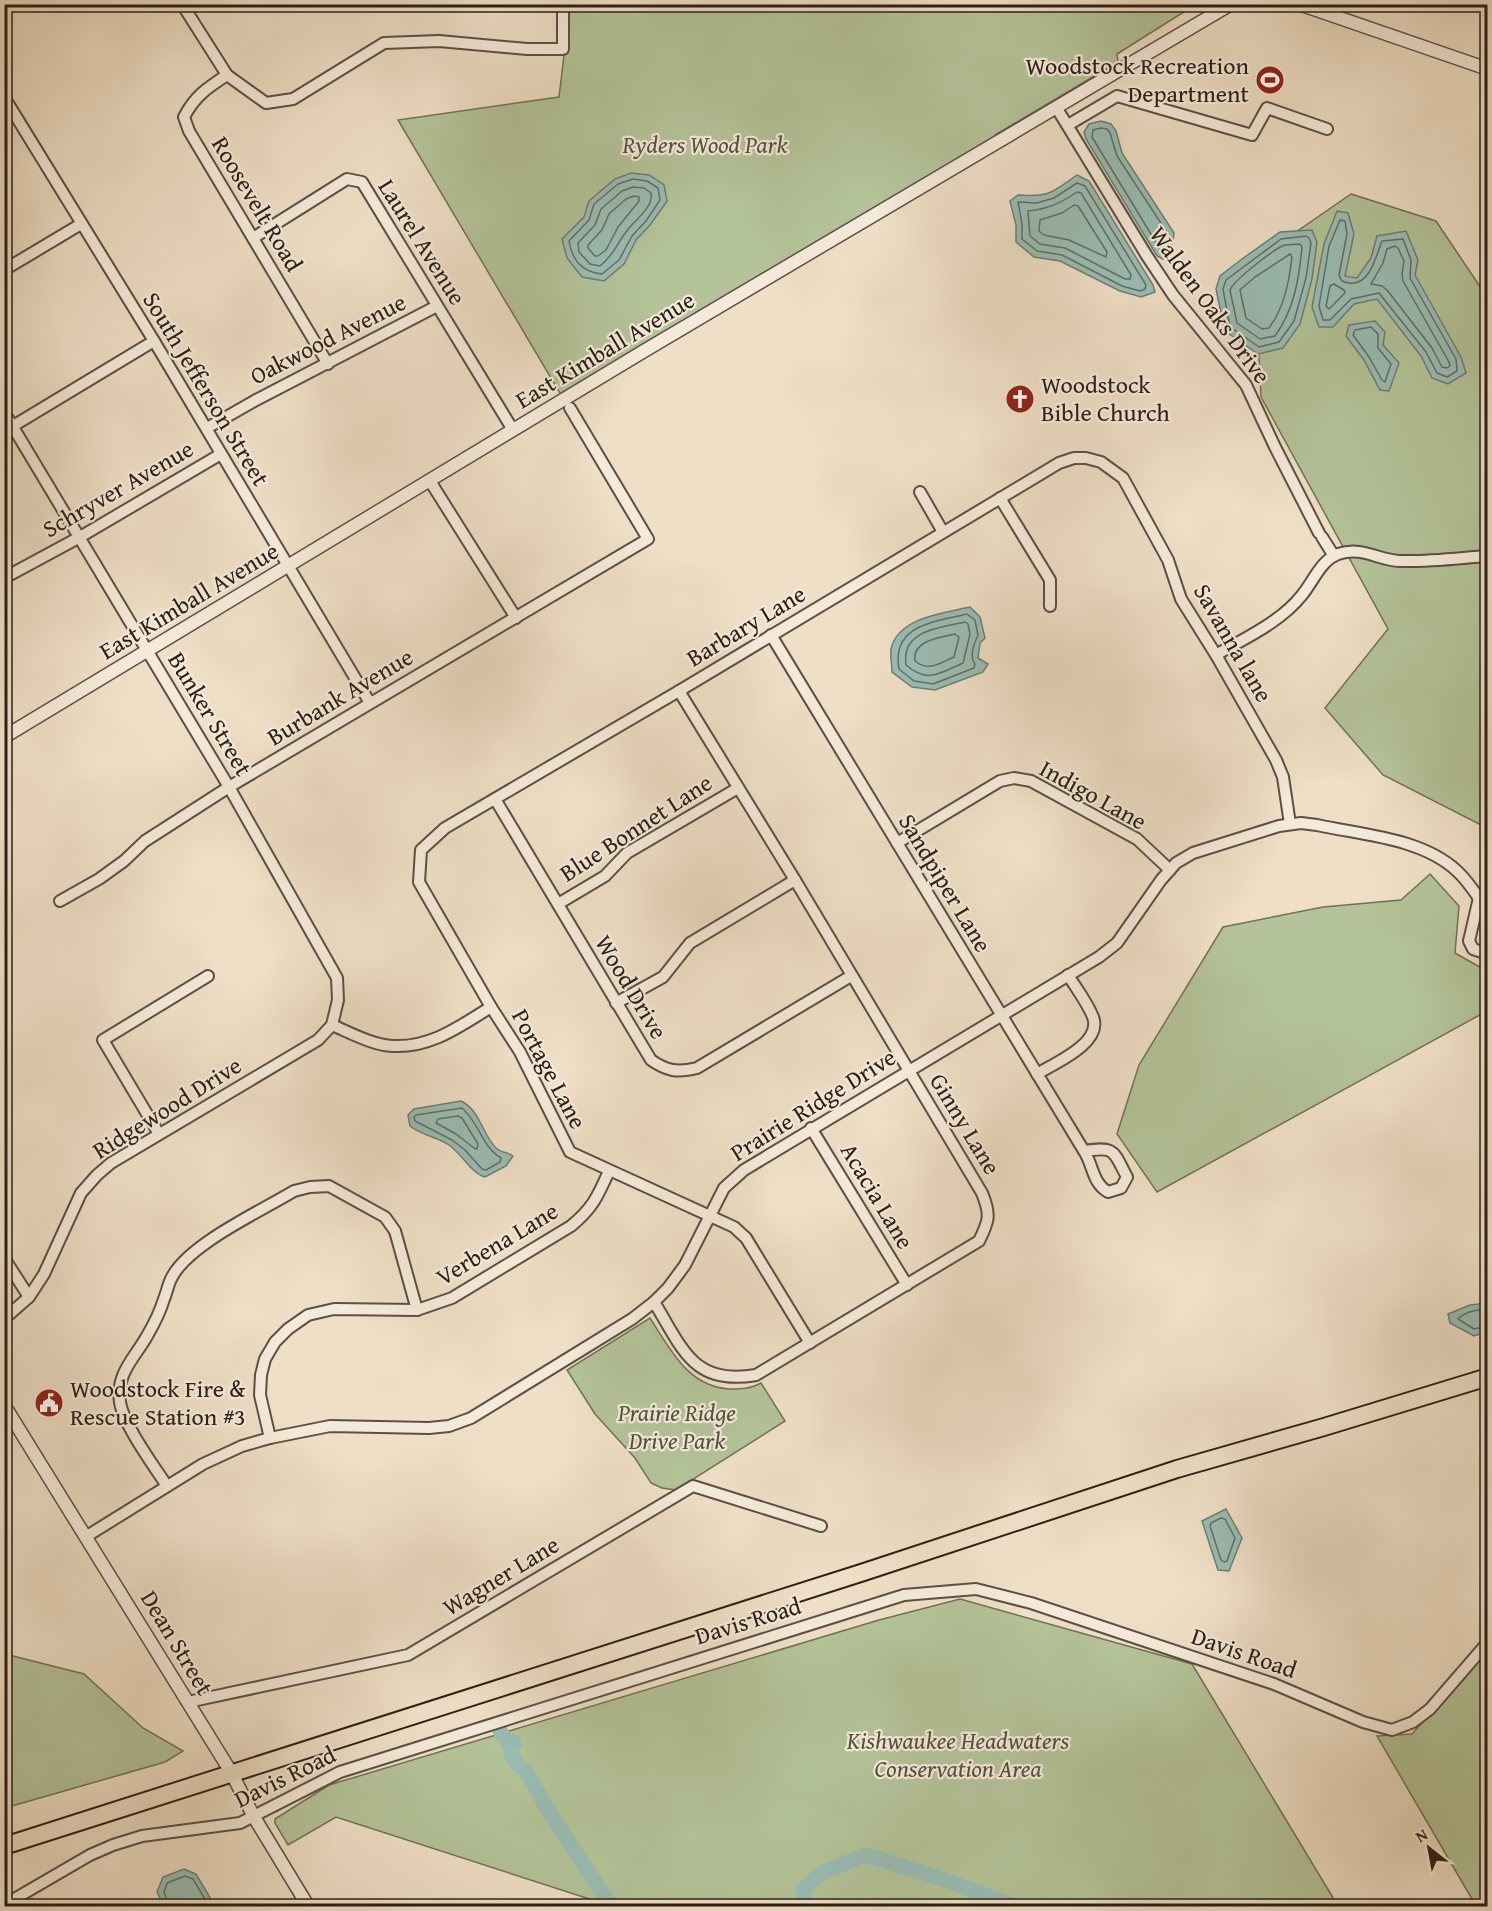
<svg xmlns="http://www.w3.org/2000/svg" width="1492" height="1911" viewBox="0 0 1492 1911" font-family="'Gentium Book Plus',serif">
<rect width="100%" height="100%" fill="#efdfc6"/>
<filter id="stains"><feTurbulence type="fractalNoise" baseFrequency=".00333" numOctaves="4"/><feColorMatrix values="0 0 0 0 .2 0 0 0 0 .09 0 0 0 0 .02 0 0 0 .5 -.17"/></filter>
<radialGradient id="worn" r=".72"><stop offset=".6" stop-color="#630" stop-opacity="0"/><stop offset="1" stop-color="#630" stop-opacity=".3"/></radialGradient>
<g fill="#b4c399" stroke="#6f7258" stroke-width="1.5">
<path d="M570,5H1195L1117,54L1118,62L995,135V137L561,395L398,120L559,97Z"/>
<path d="M1351,194L1436,221L1487,297V828L1383,775L1325,708L1388,629L1261,397L1254,261Z"/>
<path d="M1430,874L1459,906L1455,953L1487,971V1011L1157,1192L1117,1134L1139,1065L1223,927L1323,907L1401,900Z"/>
<path d="M650,1318C670,1349 688,1387 730,1389C740,1389 751,1389 761,1383L785,1421L676,1490L662,1488L651,1483L635,1458L595,1414L567,1370Z"/>
<path d="M960,1599L1192,1664L1338,1906H611L336,1817L288,1845L275,1823V1819L329,1785L879,1620Z"/>
<path d="M1487,1649V1906H1476L1377,1736L1412,1734Z"/>
<path d="M5,1654L84,1674L143,1728L183,1751L165,1762L5,1808Z"/>
</g>
<g fill="#9abdb4" stroke="#6d7e76" stroke-width="1.5">
<path d="M1101,121L1111,124L1116,131L1122,153L1174,233L1171,253L1163,259L1157,256L1086,139L1084,132L1089,124Z"/>
<path d="M631,173L649,175L664,185L667,201L650,225L636,240L624,264L604,281L582,277L567,258L562,239L584,217L589,201L615,179Z"/>
<path d="M1077,175L1089,181L1153,285L1155,292L1141,297L1120,291L1060,261L1034,257L1016,242V225L1010,201L1018,195C1050,197 1051,193 1077,175Z"/>
<path d="M1337,211L1348,213L1354,234L1345,276L1357,278L1371,258L1377,236L1406,231L1418,260L1415,275L1461,357L1466,373L1448,384L1432,378L1421,356L1377,299L1354,304L1333,327H1319L1312,307L1324,244Z"/>
<path d="M1312,230L1317,242L1312,279L1300,324L1283,348L1258,354L1225,331L1216,289L1220,276L1242,259L1280,232Z"/>
<path d="M1375,321L1385,332L1383,345L1399,363L1389,391L1380,390L1364,360L1346,336L1349,325Z"/>
<path d="M970,607L980,617L985,638L980,643L978,658L988,664L983,672L935,690L912,687L892,672C892,665 890,655 891,649C898,617 945,613 970,607Z"/>
<path d="M461,1101C480,1110 482,1134 496,1148C501,1153 508,1152 513,1156L506,1166L485,1177C471,1173 462,1154 449,1145C437,1137 421,1135 410,1126L408,1115L414,1109Z"/>
<path d="M1487,1303V1332L1474,1336L1450,1323L1448,1314L1470,1305Z"/>
<path d="M1226,1509L1242,1538L1229,1571L1218,1570L1202,1521Z"/>
<path d="M184,1869L196,1874L215,1906H164L157,1892L163,1877Z"/>
</g>
<g fill="none" stroke-linecap="round" stroke-linejoin="round">
<g stroke="#626e66" stroke-width="1.5">
<path d="M1101,128L1107,129L1110,133L1117,156L1168,234L1164,250L1160,249L1092,137L1093,130Z"/>
<path d="M633,179L647,181L658,188L660,200L646,221L632,236L619,260L602,274C582,272 572,261 569,241L589,220L594,204L618,184Z"/>
<path d="M1077,183L1085,186L1146,285L1145,289L1140,291L1122,286L1062,255L1037,251L1022,239V224L1018,202L1037,203L1054,198Z"/>
<path d="M633,187L644,188L651,193C654,208 633,221 626,232C616,245 614,255 600,266L590,264L579,252L578,243L595,225L601,209L622,191Z"/>
<path d="M1077,192L1081,193L1131,275L1130,279H1125L1065,248L1040,244L1030,236L1028,211C1048,209 1061,203 1077,192Z"/>
<path d="M634,196L639,197V201L618,227L606,250L598,256H595L588,248V245L602,230L609,214L626,199Z"/>
<path d="M1074,205L1078,206L1107,252L1106,257L1069,240L1044,235L1039,231L1040,220L1062,213Z"/>
<path d="M1340,220L1345,221L1347,234L1339,275C1341,281 1342,282 1349,283C1370,286 1376,256 1382,241L1403,239L1411,260L1410,278L1456,359L1457,371L1447,377L1437,373L1426,352L1379,293L1351,299L1330,320H1323L1319,306L1329,246Z"/>
<path d="M1306,236L1309,238L1311,243L1306,278L1294,321L1279,342L1259,347L1230,327L1223,289L1226,280L1281,239Z"/>
<path d="M1300,244L1302,247C1299,279 1294,310 1275,336L1260,339L1237,323L1230,290C1233,281 1275,248 1285,245C1290,244 1295,245 1300,244Z"/>
<path d="M1395,246L1398,248L1404,261L1402,274L1403,281L1449,362L1450,366L1447,368L1442,367L1432,348L1387,290L1382,286L1371,284L1383,263L1387,249Z"/>
<path d="M1290,254L1292,257C1289,282 1284,308 1269,328L1262,329L1246,318L1240,290L1255,277Z"/>
<path d="M1334,284L1344,290L1345,293L1329,309L1326,306L1330,286Z"/>
<path d="M1371,327L1378,334V348L1391,364L1385,382L1382,380L1369,357L1353,335L1355,330Z"/>
<path d="M967,614L975,620L978,635C974,644 969,656 975,664L974,668L933,684L914,681L899,669C891,625 934,622 967,614Z"/>
<path d="M965,622L968,624L970,634L963,663C940,673 928,684 906,665C901,630 939,628 965,622Z"/>
<path d="M955,634L959,637L954,657C941,663 928,672 915,661C912,640 940,638 955,634Z"/>
<path d="M462,1108C479,1122 482,1147 501,1158L500,1162L486,1170L482,1169L465,1150L452,1140L415,1121L414,1117L416,1115Z"/>
<path d="M458,1116L462,1118L478,1144L477,1149L474,1148L456,1134L436,1123L438,1119Z"/>
<path d="M1488,1309C1477,1310 1465,1311 1458,1319L1474,1329L1488,1326"/>
<path d="M1221,1518L1225,1519L1235,1538L1227,1561L1224,1562L1221,1560L1210,1526L1211,1523Z"/>
<path d="M169,1906L164,1892L167,1883L185,1876L193,1879L209,1906"/>
</g>
<g stroke="#9abdb4" stroke-width="15">
<path d="M500,1731L506,1740L513,1742L514,1745L510,1748C510,1756 519,1767 526,1771L546,1807L611,1906"/>
<path d="M806,1906L803,1889L823,1872L866,1855L939,1878L1016,1906"/>
</g>
<g stroke="#5b5044" stroke-width="14">
<g id="minor">
<path d="M182,4L227,75L266,103L293,99L384,43L439,41L527,49H563V4"/>
<path d="M227,75C207,88 195,96 184,117L189,131L328,364"/>
<path d="M4,97L154,341L370,703"/>
<path d="M1056,107L1147,256L1173,295L1246,385L1275,447L1319,533"/>
<path d="M1068,125L1117,96L1252,135L1267,108L1327,129"/>
<path d="M253,238L347,179L362,182L513,430"/>
<path d="M4,270L81,224"/>
<path d="M4,412L229,787L337,978L338,1000L332,1025L318,1040L111,1163L97,1175L81,1193L44,1274L29,1297L4,1319"/>
<path d="M13,426L154,341"/>
<path d="M207,428L256,400L437,306"/>
<path d="M430,481L516,618"/>
<path d="M920,492L943,532"/>
<path d="M1000,498L1050,580V606"/>
<path d="M1322,537L1334,556"/>
<path d="M4,578L80,537L221,454"/>
<path d="M771,635L1084,1151C1093,1164 1092,1183 1108,1192L1121,1188L1127,1177C1113,1151 1116,1146 1084,1151"/>
<path d="M1216,655C1245,638 1281,622 1302,595C1313,582 1321,560 1338,554C1363,546 1377,560 1400,561C1429,562 1459,558 1488,556"/>
<path d="M495,799L651,1060C667,1071 677,1073 697,1068L851,976"/>
<path d="M897,843L1000,781L1014,778L1031,781L1137,839L1170,870"/>
<path d="M1479,898L1469,941L1473,949L1488,954"/>
<path d="M60,901L99,879L124,861L145,841L229,787L648,539L570,408"/>
<path d="M558,904L605,876L627,853L738,788"/>
<path d="M616,1003L663,977L690,943L795,880"/>
<path d="M332,1025C351,1033 372,1045 393,1046C431,1048 460,1026 491,1007"/>
<path d="M1037,1074C1055,1063 1103,1043 1093,1017C1087,1002 1076,988 1068,975"/>
<path d="M811,1128L907,1285"/>
<path d="M159,1134L103,1040L208,976"/>
<path d="M4,1258L29,1297"/>
<path d="M654,1302C683,1349 693,1386 756,1375L979,1241C989,1221 991,1215 982,1193L795,880L679,691"/>
<path d="M810,1343L746,1238L734,1227L570,1152L520,1052L491,1007L419,882L421,850L445,828L679,691L1059,463L1074,458H1086L1101,462L1123,478L1168,560L1181,599L1216,655L1276,760L1283,777L1290,824"/>
<path d="M270,1438L260,1395L261,1375L265,1359L275,1342L288,1329L308,1315L334,1309L417,1310L452,1298L571,1226C592,1209 598,1196 609,1171"/>
<path d="M167,1486C154,1466 123,1424 120,1402C116,1373 134,1359 147,1336C154,1324 160,1312 164,1299C167,1292 168,1284 172,1277C189,1244 261,1211 294,1191L310,1187L329,1186L385,1217L395,1231L417,1310"/>
<path d="M87,1536L203,1464L242,1446L270,1438L330,1426L429,1428L449,1426L471,1418L632,1319L654,1302L668,1288L685,1265L724,1188L744,1170L1099,957L1117,943L1161,880L1176,863L1193,853L1279,826L1301,823L1317,825C1362,835 1422,838 1457,871C1469,882 1479,898 1488,912"/>
<path d="M188,1702L408,1655L693,1486L821,1526"/>
<path d="M4,1905L90,1855L113,1845L142,1836L240,1823L340,1772L904,1595L976,1589L1031,1603L1274,1684L1363,1722L1392,1730L1413,1722L1430,1709L1488,1642"/>
</g>
</g>
<g stroke="#5b5044" stroke-width="15">
<g id="tertiary">
<path d="M1299,4L1488,69"/>
<path d="M4,737L644,351L1231,4"/>
<path d="M4,1405L231,1772L254,1817L308,1906"/>
</g>
</g>
<g stroke="#2a2018" stroke-width="20">
<path id="primary" d="M4,1846L864,1572L1177,1469L1324,1427L1488,1377"/>
</g>
<use href="#minor" stroke="#f5eada" stroke-width="10"/>
<use href="#tertiary" stroke="#f5eada" stroke-width="12"/>
<use href="#primary" stroke="#efdfc6" stroke-width="16"/>
</g>
<defs>
<g id="stadium-disc" transform="scale(1.5)"><circle r="9.5" fill="#8f2418" stroke="#f5eada"/><path d="M0-5a6.5 5 0 1 0 0 10a6.5 5 0 1 0 0-10ZM-3.5-1.8h7v3.6h-7Z" fill="#fff"/></g>
<g id="church-disc" transform="scale(1.5)"><circle r="9.5" fill="#8f2418" stroke="#f5eada"/><path d="M-1.2-6h2.4v3.5h3.3v2.4h-3.3V6h-2.4V-.1h-3.3v-2.4h3.3Z" fill="#fff"/></g>
<g id="civic-disc" transform="scale(1.5)"><circle r="9.5" fill="#8f2418" stroke="#f5eada"/><path d="M-.6-6.5H3V-4.5H.6V-3L4-1V1h2V6H-6V1h2V-1L-.6-3ZM-1.2 2.5V6h2.4V2.5Z" fill="#fff"/></g>
</defs>
<g fill-rule="evenodd">
<use href="#stadium-disc" x="1270" y="80"/>
<use href="#church-disc" x="1020" y="399"/>
<use href="#civic-disc" x="49" y="1403"/>
</g>
<g text-anchor="middle" stroke-width="4.5" stroke-linejoin="round" paint-order="stroke">
<g font-size="24" fill="#2a2018" stroke="#f5eada" text-anchor="start">
<text x="1249" y="74" text-anchor="end">Woodstock Recreation<tspan x="1249" dy="28">Department</tspan></text>
<text x="1041" y="393">Woodstock<tspan x="1041" dy="28">Bible Church</tspan></text>
<text x="70" y="1397">Woodstock Fire &amp;<tspan x="70" dy="28">Rescue Station #3</tspan></text>
</g>
<g font-size="24" font-style="italic" fill="#53513f" stroke="#f5eada">
<text x="705" y="153">Ryders Wood Park</text>
<text x="677" y="1421">Prairie Ridge<tspan x="677" dy="28">Drive Park</tspan></text>
<text x="958" y="1749">Kishwaukee Headwaters<tspan x="958" dy="28">Conservation Area</tspan></text>
</g>
<g font-size="24" fill="#2a2018" stroke="#f5eada">
<text transform="translate(257 204) rotate(59)" y="8">Roosevelt Road</text>
<text transform="translate(422 242) rotate(58)" y="8">Laurel Avenue</text>
<text transform="translate(1210 305) rotate(54)" y="8">Walden Oaks Drive</text>
<text transform="translate(328 339) rotate(-27)" y="8">Oakwood Avenue</text>
<text transform="translate(605 350) rotate(-31)" y="8">East Kimball Avenue</text>
<text transform="translate(206 389) rotate(59)" y="8">South Jefferson Street</text>
<text transform="translate(118 489) rotate(-30)" y="8">Schryver Avenue</text>
<text transform="translate(189 601) rotate(-31)" y="8">East Kimball Avenue</text>
<text transform="translate(746 626) rotate(-31)" y="8">Barbary Lane</text>
<text transform="translate(1233 643) rotate(60)" y="8">Savanna lane</text>
<text transform="translate(340 697) rotate(-31)" y="8">Burbank Avenue</text>
<text transform="translate(210 714) rotate(59)" y="8">Bunker Street</text>
<text transform="translate(1093 795) rotate(29)" y="8">Indigo Lane</text>
<text transform="translate(636 828) rotate(-33)" y="8">Blue Bonnet Lane</text>
<text transform="translate(945 883) rotate(59)" y="8">Sandpiper Lane</text>
<text transform="translate(631 987) rotate(59)" y="8">Wood Drive</text>
<text transform="translate(549 1069) rotate(62)" y="8">Portage Lane</text>
<text transform="translate(813 1105) rotate(-32)" y="8">Prairie Ridge Drive</text>
<text transform="translate(167 1108) rotate(-32)" y="8">Ridgewood Drive</text>
<text transform="translate(965 1124) rotate(59)" y="8">Ginny Lane</text>
<text transform="translate(877 1196) rotate(59)" y="8">Acacia Lane</text>
<text transform="translate(497 1244) rotate(-31)" y="8">Verbena Lane</text>
<text transform="translate(501 1576) rotate(-31)" y="8">Wagner Lane</text>
<text transform="translate(748 1621) rotate(-17)" y="8">Davis Road</text>
<text transform="translate(177 1643) rotate(59)" y="8">Dean Street</text>
<text transform="translate(1244 1653) rotate(19)" y="8">Davis Road</text>
<text transform="translate(285 1777) rotate(-26)" y="8">Davis Road</text>
</g>
</g>
<rect width="1492" height="1911" fill="none" stroke="#efdfc6" stroke-width="24"/>
<rect x="6" y="6" width="1480" height="1899" fill="none" stroke="#2a2018" stroke-width="3"/>
<rect x="12" y="12" width="1468" height="1887" fill="none" stroke="#2a2018" stroke-width="1.5"/>
<g transform="translate(1429 1848) rotate(329)" stroke="#f5eada" stroke-width="4.5" paint-order="stroke">
<path d="M0-4.5L10 22L0 15L-10 22Z" fill="#2a2018"/>
<text y="-9" font-size="16" font-weight="bold" text-anchor="middle" fill="#2a2018">N</text>
</g>
<rect width="100%" height="100%" filter="url(#stains)"/>
<rect width="100%" height="100%" fill="url(#worn)"/>
</svg>
